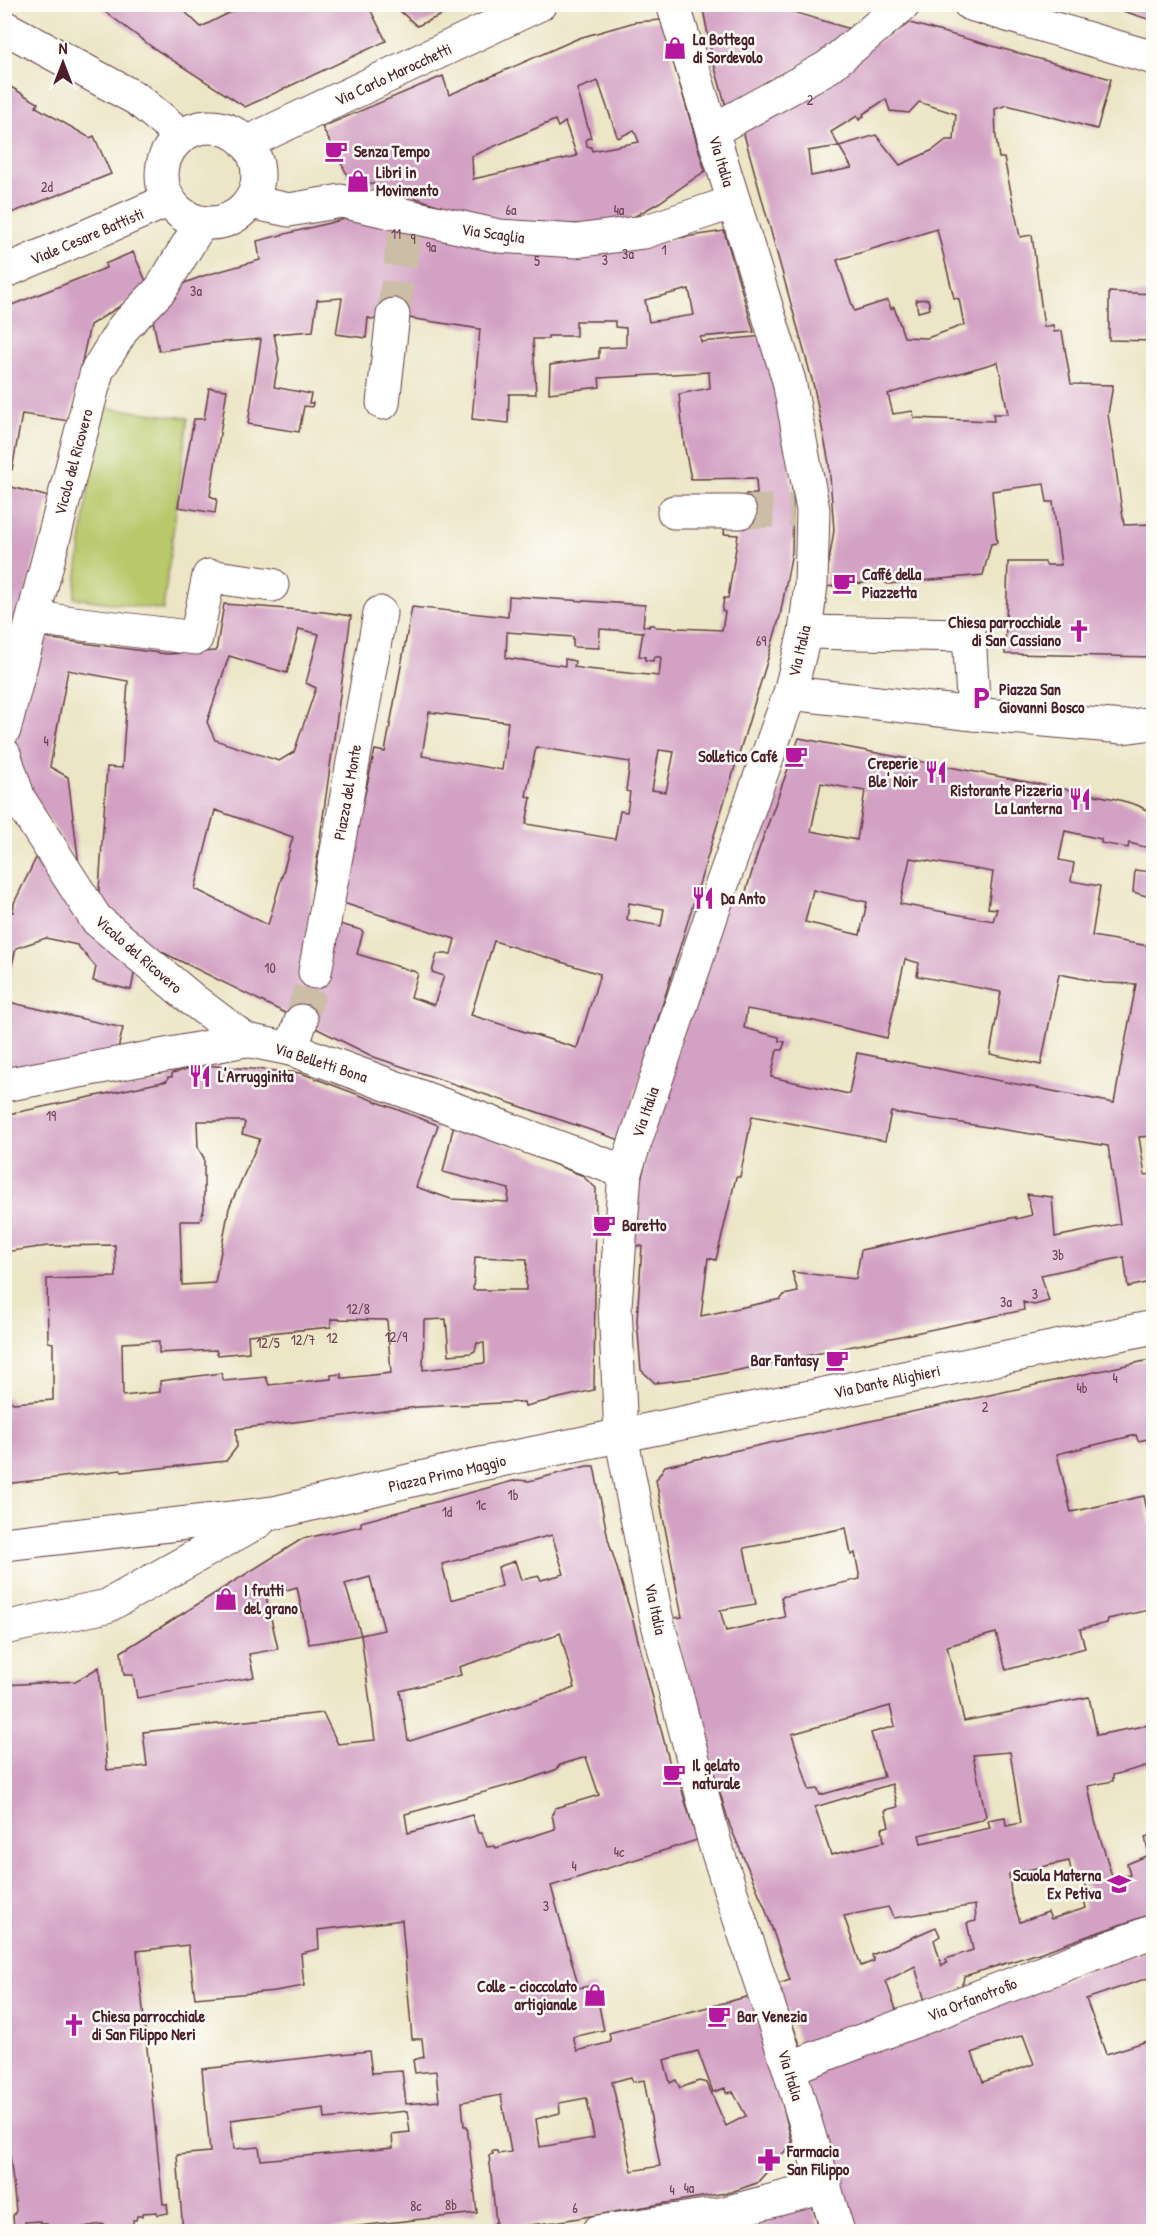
<svg xmlns="http://www.w3.org/2000/svg" width="1158" height="2236" viewBox="0 0 1158 2236" font-family="'Patrick Hand',sans-serif">
<rect width="100%" height="100%" fill="#fdfcf7"/>
<filter id="ink" filterUnits="userSpaceOnUse"><feTurbulence type="fractalNoise" baseFrequency=".0167" numOctaves="2"/><feDisplacementMap in="SourceGraphic" scale="12" xChannelSelector="R" yChannelSelector="G"/><feConvolveMatrix kernelMatrix="1 2 1 2 8 2 1 2 1" color-interpolation-filters="sRGB"/></filter>
<filter id="wash" filterUnits="userSpaceOnUse"><feTurbulence type="fractalNoise" baseFrequency=".008" numOctaves="4" result="noise"/><feDisplacementMap in="SourceGraphic" scale="24" xChannelSelector="R" yChannelSelector="G"/><feGaussianBlur stdDeviation="1.35" result="paint"/><feColorMatrix in="noise" values="0 0 0 0 0 0 0 0 0 0 0 0 0 0 0 0 0 1.4 0 .05"/><feComposite in="paint" operator="in"/></filter>
<g filter="url(#wash)">
<rect width="100%" height="100%" fill="#ece5c6"/>
<path fill="#b8c86b" stroke="#81744b" stroke-width="1.5" d="M99,407L188,418L163,610L74,598Z"/>
<g id="blocks">
<g fill="#d3a1c4" fill-rule="evenodd">
<path d="M95,4H177L201,27L247,4H365L370,9L386,41L245,107L152,47Z"/>
<path d="M392,4H466L417,26Z"/>
<path d="M702,4H767L857,31L727,110L713,61Z"/>
<path d="M1125,4H1154V21L1123,11Z"/>
<path d="M661,20L705,171L660,202L623,223L533,225L471,216L348,176L322,127L443,76L449,95L579,38L635,22ZM598,81L617,136L618,138L634,130L639,142L592,151L591,147L587,146L586,139L591,138L577,89ZM555,120L558,127L565,122L577,156L473,179L472,156Z"/>
<path d="M910,23L1111,79L1097,129L1007,105L995,109L996,137L999,158H1004L1020,237L1032,235L1044,327L1053,325L1054,332L1062,331L1071,384L1113,385L1108,414L1124,525L1154,524V657L1005,654L1008,562H1045L1046,565H1061L1053,502H1047L1044,484L992,491L997,543L991,544L983,575L888,584L882,581L825,587L834,530L829,463L814,387L742,127L808,84ZM886,99L890,111L909,113L919,102L956,114L954,140H946L933,150L900,165L876,135L839,146L831,132L857,116L859,120L864,116L863,114ZM839,146L852,168L811,176L808,151ZM937,229L954,298L959,299L964,325L927,338L904,337L894,307L891,309L888,300L854,311L837,260ZM998,362L1008,414H993L994,421L914,418L913,411L893,414L888,394Z"/>
<path d="M4,83L38,103L36,107L90,138L94,136L111,174L4,216Z"/>
<path d="M353,217L634,245L724,231L754,332L700,337L701,342L764,336L785,432L793,496L792,552L780,616L766,665L622,1137L620,1139H617L374,1057L148,945L98,905L107,767L122,768L128,681L68,670L50,767L68,777L79,865L17,770L16,720L37,637L167,654L216,651L224,604L324,612L351,616L302,968L336,923L361,930L363,932L357,954L416,972L418,974L411,997L434,1005L444,976L432,972L437,954H451L455,939L340,902L375,750L385,752L412,607L508,617L509,596L645,605L643,626L649,627V625H654L656,627L722,630L725,612L722,611L724,598H728L738,535L724,534L726,518L740,505L746,494H757L756,478L691,479L684,444L679,394L710,388L709,372L599,378L600,387L549,393L550,365L599,358V348L626,347V328L615,327V321H576V336H548V339H533L536,394H509L508,423L472,419L480,329L383,314L382,321L368,318L366,338L336,334L342,298L317,300L313,331L274,334L279,359L274,387L311,394L309,403H313L312,407L304,406L299,432L248,424L261,339L211,343L159,351L151,310L182,284L203,276L260,260L257,241ZM689,289L694,315L649,322L645,300ZM299,629L319,634L306,683L316,688L294,752L279,761L215,740L207,722L229,656L287,673ZM600,629L643,632L639,656L645,657V660L653,661L654,657H661L659,676L586,669L574,667L575,661L565,659V666L506,658L507,632L573,637V647L599,648ZM429,712L508,722L502,770L422,756ZM536,747L630,762L626,791L630,792L627,812L620,811L615,839L526,824L531,798L526,796ZM659,750L674,752L666,792L652,790ZM215,810L293,837L268,925L195,889ZM629,903L664,909L661,926L627,920ZM494,941L600,974L577,1048L471,1015Z"/>
<path d="M133,252L149,288L90,325L69,421L22,414L12,470L4,469V308L106,268L105,264Z"/>
<path d="M1109,292L1154,294V341L1109,340Z"/>
<path d="M928,299L930,309L918,312L916,300Z"/>
<path d="M209,388L227,390L210,496L217,499L215,513L178,507L194,419H204Z"/>
<path d="M4,485L49,497L4,687Z"/>
<path d="M799,738L1116,799L1137,805L1154,814V896H1146L1133,892L1135,870L1152,872L1149,848L1129,843L1128,848L1101,843V839L1065,831L1059,860L1074,863L1071,881L1100,886L1092,936L1154,947V1136L1139,1137L1145,1175L1154,1174V1281L1128,1287L1124,1257L1041,1275L1049,1301L1034,1305L1023,1302L1024,1310L706,1377L655,1383L641,1370L637,1320L642,1246L624,1245L662,1099L727,897L743,901L758,852ZM821,783L865,791L857,840L811,831ZM910,858L993,872L988,908L997,909L993,921L900,904ZM813,890L867,902L860,935L805,922ZM905,959L919,963L917,976L1001,992L990,1054L1041,1065L1059,974L1104,983L1136,984L1114,1103L857,1053L849,1094L771,1077L777,1050H782L785,1042L779,1041V1037L744,1028L747,1009L814,1021L887,1038ZM891,1112L1108,1146L1120,1224L1055,1237L1052,1197L1027,1194L1032,1215L1016,1219V1217L861,1250L856,1279L792,1272L798,1292L784,1295L781,1299L701,1316L708,1258L716,1260L736,1177H740L752,1116L885,1141Z"/>
<path d="M41,848L136,964L131,990L93,981L96,967L77,945L46,938L16,948L5,996V910L13,912L14,903Z"/>
<path d="M4,1001L123,1028L116,1057L4,1077Z"/>
<path d="M203,1065L301,1073L438,1125L416,1187L451,1199L508,1202L509,1189L443,1172L454,1124L581,1175L596,1188L594,1390L525,1406L524,1402L418,1407L236,1429L237,1447L226,1461L122,1472L121,1470L5,1484V1396L13,1403L53,1400V1343L48,1342L47,1279L116,1277L115,1245L48,1246L4,1252V1115L167,1081L168,1077H172V1073ZM197,1121H243L245,1123L242,1134L260,1139L229,1208L215,1283L182,1285L180,1221H200L204,1209V1158L198,1148ZM475,1257L527,1259L526,1290H473ZM331,1319L387,1320L391,1373L344,1378H341V1374L331,1375V1379L269,1385L266,1377L224,1381L221,1373L160,1381V1392L123,1396L122,1343L159,1341V1353L216,1350L218,1355L249,1352L248,1335L331,1327ZM446,1319L449,1355L471,1353L475,1351L477,1343H484L485,1363L423,1370L424,1320Z"/>
<path d="M1154,1359V1443L1149,1444L1148,1439L1138,1441L1136,1435L1057,1454L1071,1512L1144,1496L1154,1543V1609L1108,1619L1107,1623L1080,1629L1085,1648L1006,1670L996,1633L947,1646L964,1721L1089,1697L1097,1735L1154,1724V1764L1113,1775V1781L1088,1786L1095,1821L1113,1879L1130,1875L1127,1864L1149,1855L1145,1837L1154,1834V1913L1036,1954L964,1976L963,1982L960,1988L926,2005L915,1966L886,1981L899,2018L803,2053L778,1984L790,1980L765,1908L730,1826L693,1703L673,1618L682,1617L656,1480L665,1466ZM846,1528L851,1555L855,1553L860,1579L781,1597L785,1617L726,1631L720,1610L756,1604L744,1548ZM890,1706L895,1726L871,1733L884,1777L820,1795L818,1789L809,1790L792,1734ZM1010,1752L1021,1823L1006,1826L1005,1817L988,1820L990,1828L921,1843L919,1835L981,1820L986,1816L973,1755ZM892,1784L898,1807L885,1810L889,1826L882,1828L884,1842L831,1855L815,1807ZM1069,1861L1071,1870L1088,1888L1091,1897L1084,1899L1086,1908L1051,1919L1048,1912L1020,1922L1011,1895L1009,1874ZM975,1905L976,1921L967,1923L973,1950L946,1959L947,1963L942,1966L934,1940L940,1936L936,1927L872,1955L874,1961L861,1966L844,1916L888,1907L894,1918Z"/>
<path d="M587,1466H594L608,1539L631,1613L672,1772L676,1771L697,1840L551,1886L579,1988L595,1985L603,2026L604,2030L573,2037L577,2051L611,2042L609,2033L750,1996L774,2070L792,2143L757,2183L731,2192L555,2222L494,2229L493,2224L496,2222L489,2155L493,2154L492,2151H497L498,2154L511,2152L501,2095L462,2102L464,2126H467L477,2213L304,2232H183L177,2155L210,2152L202,2069L369,2051L372,2073L402,2071L406,2104L439,2101L436,2071L415,2073L413,2060L424,2057L422,2039H412L402,1920L387,1922L318,1930L319,1949L301,1953L304,1986L275,1991L195,1998L188,1945L137,1951L163,2204H167L168,2213L158,2215L157,2212L142,2213V2216H137L136,2220H133V2224L107,2226L102,2224L53,2232L51,2227L46,2228L47,2224H40V2221L25,2222V2227H14L13,2216L16,2211L4,2098V1685L76,1681L99,1667L107,1770L147,1766L143,1732L323,1713L338,1744L375,1740L361,1635L384,1630L370,1577L345,1584L361,1635L341,1639L309,1644L297,1587L266,1596L278,1649L249,1654L254,1677L137,1698L133,1675H124L121,1652L302,1539L361,1526V1522L517,1480L529,1481ZM552,1535L564,1574L541,1580L539,1576L521,1580L515,1561L498,1567L502,1586L451,1600L442,1564ZM560,1632L575,1688L410,1741L408,1740L400,1691L461,1675L459,1667L552,1637ZM586,1757L599,1795L555,1808L552,1815L555,1829L496,1848L495,1846L487,1847L482,1833H478L472,1815L408,1833L405,1814L524,1781L555,1770L560,1765ZM698,2051L713,2092L725,2088L726,2093L733,2092L746,2116L726,2126L707,2083L699,2081L680,2088L676,2080L670,2083L664,2060ZM631,2077L633,2082L644,2080L660,2166L632,2171L612,2082ZM586,2098L587,2099L594,2138L540,2147L536,2119L560,2113L559,2103ZM324,2108L325,2119L407,2111L410,2132L392,2134L393,2148L261,2160L259,2147L234,2149L231,2120Z"/>
<path d="M1154,1948V1976L1086,1999L1106,2054L1154,2039V2232H852L803,2073ZM1023,2035L1034,2064L983,2082L972,2053Z"/>
<path d="M812,2206L821,2232H677Z"/>
</g>
</g>
</g>
<g filter="url(#ink)">
<use href="#blocks" fill-opacity="0" stroke="#623d42" stroke-width="1.5"/>
<g fill="none" stroke-linecap="round" stroke-linejoin="round">
<g stroke="#ccbda7" stroke-width="33" stroke-dasharray="33 16" stroke-linecap="butt">
<path d="M393,315L405,230"/>
<path d="M740,512L793,510"/>
<path d="M301,1021L315,972"/>
</g>
<g stroke="#623d42" stroke-width="35">
<g id="minor">
<path d="M673,4L789,381L813,510L811,585L805,632L790,693L720,890L625,1172L615,1306L621,1435L656,1616L715,1844L789,2068L838,2232"/>
<path d="M970,4L1154,58"/>
<path d="M4,27L137,99L182,136"/>
<circle cx="210" cy="175" r="48"/>
<path d="M712,131L828,67L904,4"/>
<path d="M246,143L540,4"/>
<path d="M250,202L289,210L341,201L499,236L576,241L644,232L734,202"/>
<path d="M4,272L169,200"/>
<path d="M383,403L393,315"/>
<path d="M674,512H740"/>
<path d="M33,618L196,638L209,576L272,585"/>
<path d="M805,632L969,635L974,714"/>
<path d="M790,693L974,714L1123,727L1154,723"/>
<path d="M4,730L97,371L124,327L161,289L201,223"/>
<path d="M4,754L19,799L96,919L193,1000L246,1040"/>
<path d="M315,972L380,613"/>
<path d="M291,1049L301,1021"/>
<path d="M4,1085L246,1040L291,1049L625,1172"/>
<path d="M4,1544L274,1513L471,1466L1154,1327"/>
<path d="M4,1628L107,1606L259,1521"/>
<path d="M789,2068L1154,1931"/>
<path d="M598,2232L725,2213L809,2191L825,2183"/>
</g>
</g>
<use href="#minor" stroke="#fff" stroke-width="33"/>
</g>
</g>
<defs>
<g id="shop-bare" transform="scale(1.8)"><path d="M-5-2.5h2.3a2.7 3.5 0 0 1 5.4 0H5L5.5 6h-11ZM-1.5-2.5h3a1.5 2.3 0 0 0-3 0Z" fill="#b5179e" stroke="#fdfcf7" stroke-width="2.5" paint-order="stroke"/></g>
<g id="cafe-bare" transform="scale(1.8)"><path d="M-5.5-4.5H6V0H3Q3 3.5 0 3.5H-2.5Q-5.5 3.5-5.5 0ZM3-3.2v2h1.7v-2ZM-6 4.5H4V6H-6Z" fill="#b5179e" stroke="#fdfcf7" stroke-width="2.5" paint-order="stroke"/></g>
<g id="church-bare" transform="scale(1.8)"><path d="M-1.2-6h2.4v3.5h3.3v2.4h-3.3V6h-2.4V-.1h-3.3v-2.4h3.3Z" fill="#b5179e" stroke="#fdfcf7" stroke-width="2.5" paint-order="stroke"/></g>
<g id="parking-bare" transform="scale(1.8)"><path d="M-3.5-5.5H1a3.5 3.5 0 0 1 0 7H-1V5.5H-3.5ZM-1-3.4V-.6H.8a1.4 1.4 0 0 0 0-2.8Z" fill="#b5179e" stroke="#fdfcf7" stroke-width="2.5" paint-order="stroke"/></g>
<g id="restaurant-bare" transform="scale(1.8)"><path d="M-5-6h1v4h1v-4h1v4h1v-4h1v5L-1.5 .5V6h-2V.5L-5-1ZM5-6V6H3V1.5H1.5Q1.5-4 5-6Z" fill="#b5179e" stroke="#fdfcf7" stroke-width="2.5" paint-order="stroke"/></g>
<g id="school-bare" transform="scale(1.8)"><path d="M0-5L7-2L0 1L-7-2ZM-4 1L0 2.5L4 1V4Q0 6-4 4Z" fill="#b5179e" stroke="#fdfcf7" stroke-width="2.5" paint-order="stroke"/></g>
<g id="pharmacy-bare" transform="scale(1.8)"><path d="M-2-6h4v4h4v4h-4v4h-4v-4h-4v-4h4Z" fill="#b5179e" stroke="#fdfcf7" stroke-width="2.5" paint-order="stroke"/></g>
</defs>
<g fill-rule="evenodd">
<use href="#shop-bare" x="675" y="48"/>
<use href="#cafe-bare" x="336" y="151"/>
<use href="#shop-bare" x="358" y="181"/>
<use href="#cafe-bare" x="844" y="583"/>
<use href="#church-bare" x="1079" y="631"/>
<use href="#parking-bare" x="981" y="698"/>
<use href="#cafe-bare" x="796" y="756"/>
<use href="#restaurant-bare" x="936" y="772"/>
<use href="#restaurant-bare" x="1080" y="799"/>
<use href="#restaurant-bare" x="703" y="898"/>
<use href="#restaurant-bare" x="200" y="1076"/>
<use href="#cafe-bare" x="604" y="1225"/>
<use href="#cafe-bare" x="837" y="1360"/>
<use href="#shop-bare" x="226" y="1599"/>
<use href="#cafe-bare" x="674" y="1774"/>
<use href="#school-bare" x="1119" y="1884"/>
<use href="#shop-bare" x="595" y="1995"/>
<use href="#cafe-bare" x="719" y="2016"/>
<use href="#church-bare" x="74" y="2025"/>
<use href="#pharmacy-bare" x="769" y="2160"/>
</g>
<g text-anchor="middle" stroke-width="5" stroke-linejoin="round" paint-order="stroke">
<g font-size="14" fill="#6c4051">
<text x="810" y="105">2</text>
<text x="47" y="192">2d</text>
<text x="511" y="215">6a</text>
<text x="619" y="215">4a</text>
<text x="396" y="239">11</text>
<text x="413" y="244">9</text>
<text x="431" y="252">9a</text>
<text x="664" y="255">1</text>
<text x="628" y="259">3a</text>
<text x="605" y="265">3</text>
<text x="537" y="266">5</text>
<text x="196" y="296">3a</text>
<text x="761" y="646">69</text>
<text x="46" y="746">4</text>
<text x="270" y="973">10</text>
<text x="51" y="1121">19</text>
<text x="1058" y="1260">3b</text>
<text x="1035" y="1299">3</text>
<text x="1006" y="1307">3a</text>
<text x="358" y="1314">12/8</text>
<text x="396" y="1342">12/9</text>
<text x="332" y="1343">12</text>
<text x="303" y="1345">12/7</text>
<text x="268" y="1348">12/5</text>
<text x="1115" y="1383">4</text>
<text x="1082" y="1393">4b</text>
<text x="985" y="1412">2</text>
<text x="513" y="1500">1b</text>
<text x="481" y="1510">1c</text>
<text x="447" y="1517">1d</text>
<text x="619" y="1857">4c</text>
<text x="574" y="1871">4</text>
<text x="546" y="1911">3</text>
<text x="689" y="2193">4a</text>
<text x="672" y="2195">4</text>
<text x="451" y="2210">8b</text>
<text x="416" y="2211">8c</text>
<text x="575" y="2213">6</text>
</g>
<g font-size="16" font-weight="bold" fill="#4a1f2b" stroke="#fdfcf7" text-anchor="start">
<text x="693" y="45">La Bottega<tspan x="693" dy="18">di Sordevolo</tspan></text>
<text x="354" y="157">Senza Tempo</text>
<text x="376" y="178">Libri in<tspan x="376" dy="18">Movimento</tspan></text>
<text x="862" y="580">Caffé della<tspan x="862" dy="18">Piazzetta</tspan></text>
<text x="1061" y="628" text-anchor="end">Chiesa parrocchiale<tspan x="1061" dy="18">di San Cassiano</tspan></text>
<text x="999" y="695">Piazza San<tspan x="999" dy="18">Giovanni Bosco</tspan></text>
<text x="778" y="762" text-anchor="end">Solletico Café</text>
<text x="918" y="769" text-anchor="end">Creperie<tspan x="918" dy="18">Ble' Noir</tspan></text>
<text x="1062" y="796" text-anchor="end">Ristorante Pizzeria<tspan x="1062" dy="18">La Lanterna</tspan></text>
<text x="721" y="904">Da Anto</text>
<text x="218" y="1082">L'Arrugginita</text>
<text x="622" y="1231">Baretto</text>
<text x="819" y="1366" text-anchor="end">Bar Fantasy</text>
<text x="244" y="1596">I frutti<tspan x="244" dy="18">del grano</tspan></text>
<text x="692" y="1771">Il gelato<tspan x="692" dy="18">naturale</tspan></text>
<text x="1101" y="1881" text-anchor="end">Scuola Materna<tspan x="1101" dy="18">Ex Petiva</tspan></text>
<text x="577" y="1992" text-anchor="end">Colle - cioccolato<tspan x="577" dy="18">artigianale</tspan></text>
<text x="92" y="2022">Chiesa parrocchiale<tspan x="92" dy="18">di San Filippo Neri</tspan></text>
<text x="737" y="2022">Bar Venezia</text>
<text x="787" y="2157">Farmacia<tspan x="787" dy="18">San Filippo</tspan></text>
</g>
<g font-size="16" fill="#4a1f2b" stroke="#fdfcf7">
<text transform="translate(393 74) rotate(-25)" y="6">Via Carlo Marocchetti</text>
<text transform="translate(722 161) rotate(73)" y="6">Via Italia</text>
<text transform="translate(493 233) rotate(8)" y="6">Via Scaglia</text>
<text transform="translate(87 236) rotate(-23)" y="6">Viale Cesare Battisti</text>
<text transform="translate(73 462) rotate(-75)" y="6">Vicolo del Ricovero</text>
<text transform="translate(799 651) rotate(-77)" y="6">Via Italia</text>
<text transform="translate(347 792) rotate(-80)" y="6">Piazza del Monte</text>
<text transform="translate(139 954) rotate(41)" y="6">Vicolo del Ricovero</text>
<text transform="translate(321 1062) rotate(18)" y="6">Via Belletti Bona</text>
<text transform="translate(645 1112) rotate(-71)" y="6">Via Italia</text>
<text transform="translate(887 1381) rotate(-12)" y="6">Via Dante Alighieri</text>
<text transform="translate(447 1473) rotate(-13)" y="6">Piazza Primo Maggio</text>
<text transform="translate(656 1609) rotate(78)" y="6">Via Italia</text>
<text transform="translate(972 1999) rotate(-21)" y="6">Via Orfanotrofio</text>
<text transform="translate(791 2075) rotate(73)" y="6">Via Italia</text>
</g>
</g>
<rect width="1158" height="2236" fill="none" stroke="#fdfcf7" stroke-width="24"/>
<g transform="translate(63 63)" stroke="#fdfcf7" stroke-width="4.5" paint-order="stroke">
<path d="M0-4.5L10 22L0 15L-10 22Z" fill="#4a1f2b"/>
<text y="-9" font-size="16" font-weight="bold" text-anchor="middle" fill="#4a1f2b">N</text>
</g>
</svg>
